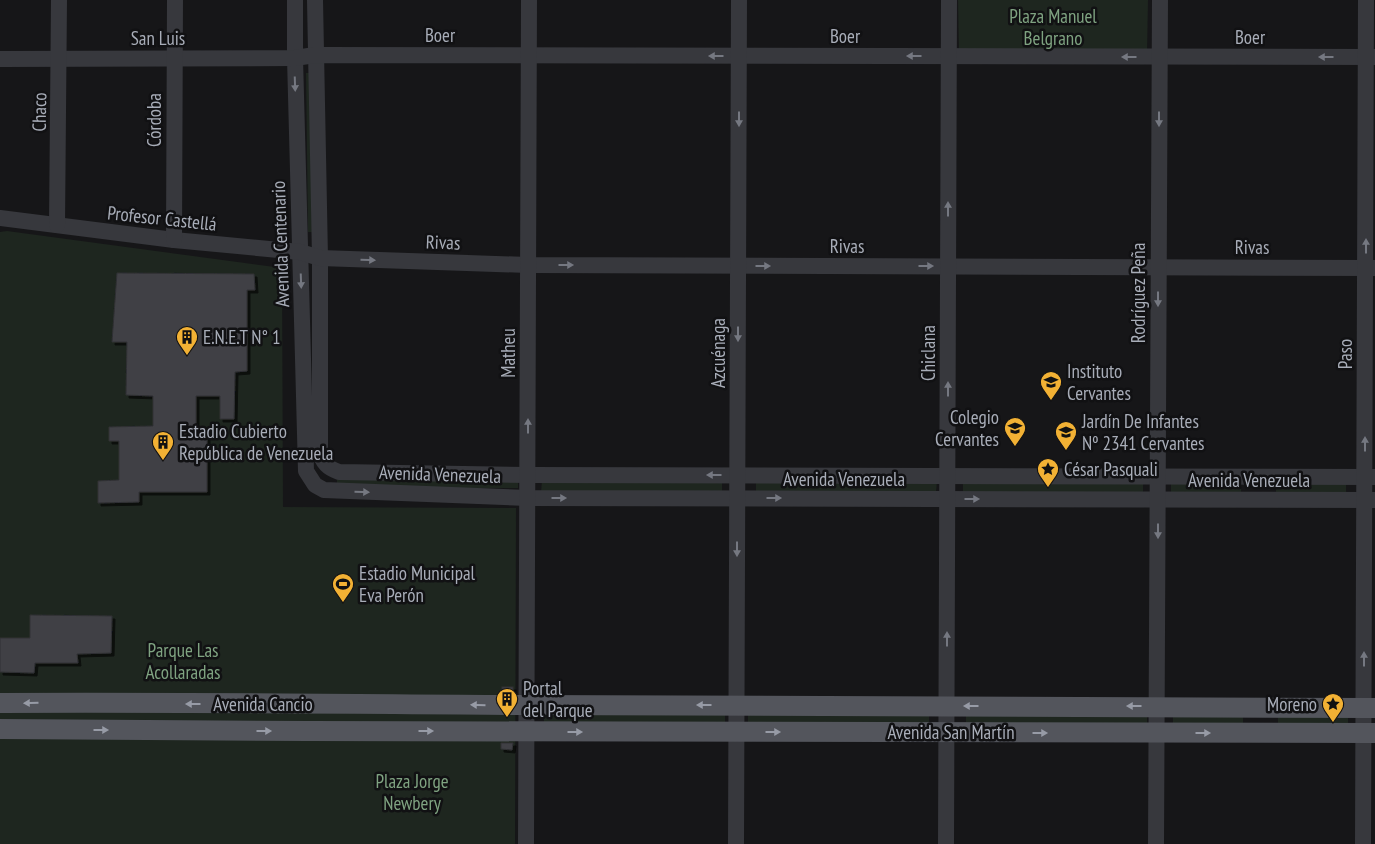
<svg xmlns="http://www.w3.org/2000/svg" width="1375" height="844" viewBox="0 0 1375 844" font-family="'PT Sans Narrow',sans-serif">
<defs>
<filter id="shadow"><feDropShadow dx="3" dy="3" stdDeviation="0" flood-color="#0009"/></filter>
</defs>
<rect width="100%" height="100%" fill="#161618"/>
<g fill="#1e261f">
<path d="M958,0H1148L1147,54L959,53Z"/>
<path d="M306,73H310L312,232H308Z"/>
<path d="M7,231L282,268L283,507L516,508L515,844H0V232Z"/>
<path d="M518,476V488H337V477Z"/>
<path d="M722,480V492H541L542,481Z"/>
<path d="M756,481H937L936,492L756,493Z"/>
<path d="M963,482H1143V493L963,494Z"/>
<rect x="1171" y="484" width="70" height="11"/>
<rect x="1276" y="484" width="70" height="11"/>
<path d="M1147,712V724H966V713Z"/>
<path d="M544,713H725V724L544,725Z"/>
<path d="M748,713H929V724L748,725Z"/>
<path d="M1173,714H1243V726L1173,725Z"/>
<path d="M1278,714H1348V726L1278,725Z"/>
</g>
<g fill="#404145" stroke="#303034" filter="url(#shadow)">
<path d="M117,273L254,274L255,290H247V371L235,372L234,419H220V396H196V431H207V492H139V502L98,503V481L119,480V441H109V427L153,426V396L126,395L127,342H112Z"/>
<path d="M30,615L112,616L111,653L77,654L78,663H35L34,673L0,672V638H30Z"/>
<rect x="502" y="687" width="11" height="6"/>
<path d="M501,743H513L512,750L501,749Z"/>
</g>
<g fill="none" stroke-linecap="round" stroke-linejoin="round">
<g stroke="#37383d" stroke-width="16">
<path d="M295,0V58L306,471L315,485L324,490L528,498L1375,500"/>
<path d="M315,0L320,258V451C322,463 328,468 339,472L528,475L1375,477"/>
<path d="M0,59L295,58L315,55L1375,57"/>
<path d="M0,218L174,240L300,252L320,258L528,265L1375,268"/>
<path d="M57,225L59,0"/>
<path d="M174,240L175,0"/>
<path d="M526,844L529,0"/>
<path d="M736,844L739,0"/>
<path d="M946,844L949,0"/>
<path d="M1156,844L1160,0"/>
<path d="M1363,844L1366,0"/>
</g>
<g stroke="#53555c" stroke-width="20">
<path d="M0,703C175,702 350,704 525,705C808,707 1092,706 1375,708"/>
<path d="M0,729L309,731L1375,733"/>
</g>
</g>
<defs><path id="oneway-solid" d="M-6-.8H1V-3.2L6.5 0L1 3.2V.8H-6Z" transform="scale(1.25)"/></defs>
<g fill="#757881">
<use href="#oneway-solid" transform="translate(716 56) rotate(-180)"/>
<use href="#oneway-solid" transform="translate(914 56) rotate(-180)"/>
<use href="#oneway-solid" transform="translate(1129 57) rotate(-180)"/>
<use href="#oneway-solid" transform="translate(1326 57) rotate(-180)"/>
<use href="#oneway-solid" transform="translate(295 84) rotate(88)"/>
<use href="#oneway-solid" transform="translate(739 119) rotate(90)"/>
<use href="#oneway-solid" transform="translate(1159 119) rotate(90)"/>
<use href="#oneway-solid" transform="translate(948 209) rotate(-90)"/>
<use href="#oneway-solid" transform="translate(1366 246) rotate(-90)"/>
<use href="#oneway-solid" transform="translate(368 260) rotate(2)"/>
<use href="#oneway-solid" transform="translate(566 265)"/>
<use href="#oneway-solid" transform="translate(763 266)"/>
<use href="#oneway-solid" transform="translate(926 266)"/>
<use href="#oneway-solid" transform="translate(301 281) rotate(88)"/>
<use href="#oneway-solid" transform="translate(1158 299) rotate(90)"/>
<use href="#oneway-solid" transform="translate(738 334) rotate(90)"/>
<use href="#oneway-solid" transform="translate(948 389) rotate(-90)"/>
<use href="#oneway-solid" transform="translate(528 426) rotate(-90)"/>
<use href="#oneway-solid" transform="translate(1365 444) rotate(-90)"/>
<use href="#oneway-solid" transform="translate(714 475) rotate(-180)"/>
<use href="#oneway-solid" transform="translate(362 492) rotate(2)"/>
<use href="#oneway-solid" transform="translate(559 498)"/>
<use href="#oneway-solid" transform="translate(774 498)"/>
<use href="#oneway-solid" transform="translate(972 499)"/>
<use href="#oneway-solid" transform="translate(1158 531) rotate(90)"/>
<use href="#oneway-solid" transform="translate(737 549) rotate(90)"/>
<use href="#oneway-solid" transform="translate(947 639) rotate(-90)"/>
<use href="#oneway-solid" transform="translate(1364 659) rotate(-90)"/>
</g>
<g fill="#979ba6">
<use href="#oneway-solid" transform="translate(31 703) rotate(179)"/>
<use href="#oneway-solid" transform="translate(193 704) rotate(-180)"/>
<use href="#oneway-solid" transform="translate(478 705) rotate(-179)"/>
<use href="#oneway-solid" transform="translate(704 705) rotate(180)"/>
<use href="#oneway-solid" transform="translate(971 706) rotate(-180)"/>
<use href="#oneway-solid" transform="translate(1134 706) rotate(-180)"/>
<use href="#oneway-solid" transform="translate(101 730)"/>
<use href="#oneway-solid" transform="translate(264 731)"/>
<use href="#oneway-solid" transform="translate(426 731)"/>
<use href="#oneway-solid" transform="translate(575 732)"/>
<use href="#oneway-solid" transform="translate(773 732)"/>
<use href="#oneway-solid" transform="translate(1040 733)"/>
<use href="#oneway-solid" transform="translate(1203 733)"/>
</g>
<defs>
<g id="building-pin" transform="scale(1.125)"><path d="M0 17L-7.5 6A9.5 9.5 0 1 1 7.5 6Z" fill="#f2b134" stroke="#111113"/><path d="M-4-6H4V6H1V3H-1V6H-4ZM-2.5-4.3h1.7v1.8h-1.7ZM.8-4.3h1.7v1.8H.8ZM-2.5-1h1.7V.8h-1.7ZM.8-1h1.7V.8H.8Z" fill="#111"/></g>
<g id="school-pin" transform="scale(1.125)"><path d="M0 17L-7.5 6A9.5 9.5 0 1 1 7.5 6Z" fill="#f2b134" stroke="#111113"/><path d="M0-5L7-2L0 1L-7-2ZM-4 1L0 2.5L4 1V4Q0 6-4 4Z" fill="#111"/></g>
<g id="sight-pin" transform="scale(1.125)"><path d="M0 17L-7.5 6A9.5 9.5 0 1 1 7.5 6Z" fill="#f2b134" stroke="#111113"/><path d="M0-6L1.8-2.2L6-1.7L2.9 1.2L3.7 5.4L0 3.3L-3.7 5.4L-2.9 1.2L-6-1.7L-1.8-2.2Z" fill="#111"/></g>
<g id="stadium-pin" transform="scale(1.125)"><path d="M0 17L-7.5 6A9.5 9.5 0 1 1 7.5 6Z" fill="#f2b134" stroke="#111113"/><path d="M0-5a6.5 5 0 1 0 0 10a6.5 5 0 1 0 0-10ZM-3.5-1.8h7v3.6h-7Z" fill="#111"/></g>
</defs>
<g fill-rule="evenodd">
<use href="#building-pin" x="187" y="337"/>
<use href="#school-pin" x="1051" y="382"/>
<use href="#school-pin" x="1015" y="428"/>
<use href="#school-pin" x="1066" y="432"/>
<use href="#building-pin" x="163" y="442"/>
<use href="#sight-pin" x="1048" y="469"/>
<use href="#stadium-pin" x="343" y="584"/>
<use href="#building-pin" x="507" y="699"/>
<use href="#sight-pin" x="1333" y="704"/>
</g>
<g text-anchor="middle" stroke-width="5" stroke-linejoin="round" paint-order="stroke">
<g font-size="19" fill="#7fa381" stroke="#111113">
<text x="1053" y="23">Plaza Manuel<tspan x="1053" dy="22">Belgrano</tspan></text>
<text x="183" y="657">Parque Las<tspan x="183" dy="22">Acollaradas</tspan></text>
<text x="412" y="788">Plaza Jorge<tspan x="412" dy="22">Newbery</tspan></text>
</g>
<g font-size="19" fill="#a8adb8" stroke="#111113">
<text x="440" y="42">Boer</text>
<text x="845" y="43">Boer</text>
<text x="1250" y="44">Boer</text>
<text x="158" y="45">San Luis</text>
<text transform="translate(39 112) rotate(-89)" y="7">Chaco</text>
<text transform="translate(154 120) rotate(-90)" y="7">Córdoba</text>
<text transform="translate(162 218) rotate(6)" y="7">Profesor Castellá</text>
<text transform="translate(443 242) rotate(2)" y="7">Rivas</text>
<text transform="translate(280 244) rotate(-92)" y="7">Avenida Centenario</text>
<text x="847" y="253">Rivas</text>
<text x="1252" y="254">Rivas</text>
<text transform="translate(1138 293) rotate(-90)" y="7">Rodríguez Peña</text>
<text transform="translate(508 353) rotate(-90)" y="7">Matheu</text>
<text transform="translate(718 353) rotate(-90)" y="7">Azcuénaga</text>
<text transform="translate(928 353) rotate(-90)" y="7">Chiclana</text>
<text transform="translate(1345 354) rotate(-90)" y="7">Paso</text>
<text transform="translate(440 474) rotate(2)" y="7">Avenida Venezuela</text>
<text x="844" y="486">Avenida Venezuela</text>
<text x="1249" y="487">Avenida Venezuela</text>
<text x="263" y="711">Avenida Cancio</text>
<text x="951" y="739">Avenida San Martín</text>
</g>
<g font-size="19" fill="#a8adb8" stroke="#111113" text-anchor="start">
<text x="203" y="344">E.N.E.T N° 1</text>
<text x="1067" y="378">Instituto<tspan x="1067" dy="22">Cervantes</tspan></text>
<text x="999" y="424" text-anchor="end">Colegio<tspan x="999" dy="22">Cervantes</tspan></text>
<text x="1082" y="428">Jardín De Infantes<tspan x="1082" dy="22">Nº 2341 Cervantes</tspan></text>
<text x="179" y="438">Estadio Cubierto<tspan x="179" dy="22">República de Venezuela</tspan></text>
<text x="1064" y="476">César Pasquali</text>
<text x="359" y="580">Estadio Municipal<tspan x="359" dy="22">Eva Perón</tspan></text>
<text x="523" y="695">Portal<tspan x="523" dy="22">del Parque</tspan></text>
<text x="1317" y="711" text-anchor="end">Moreno</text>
</g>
</g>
</svg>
